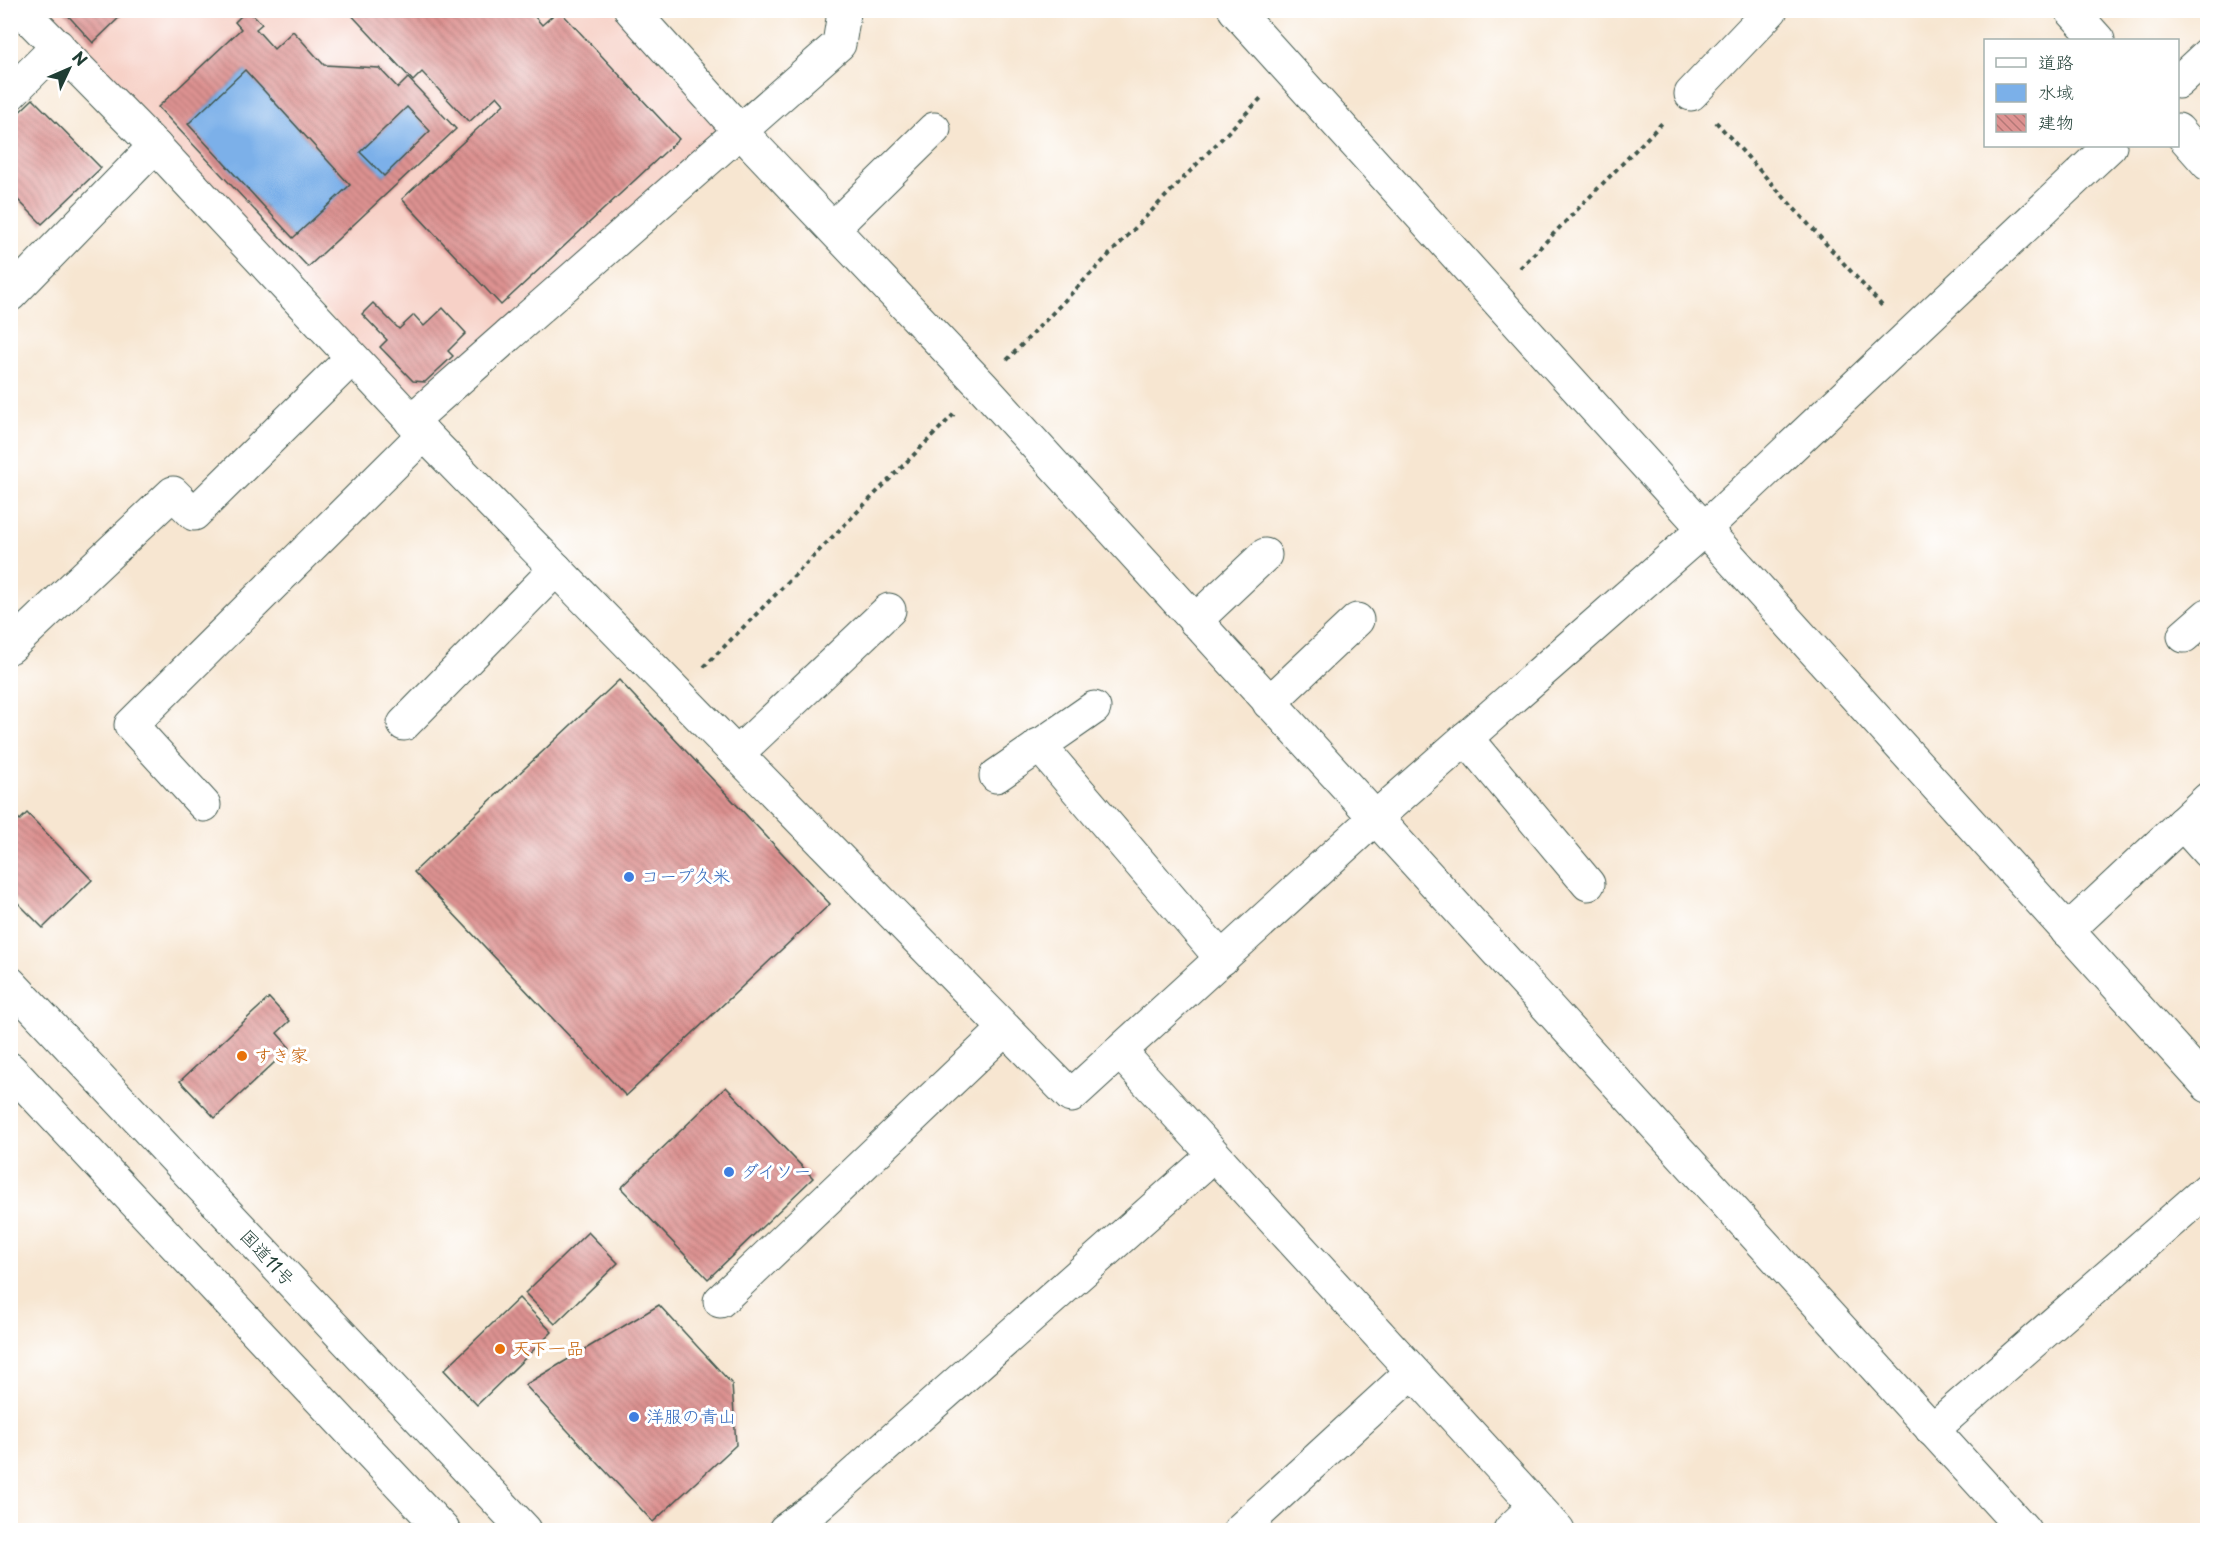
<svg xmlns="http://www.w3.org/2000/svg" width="2218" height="1541" viewBox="0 0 2218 1541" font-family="'Playpen Sans','Klee One',sans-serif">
<defs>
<pattern id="building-back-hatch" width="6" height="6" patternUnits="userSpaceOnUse" patternTransform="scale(1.5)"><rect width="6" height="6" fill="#dd9291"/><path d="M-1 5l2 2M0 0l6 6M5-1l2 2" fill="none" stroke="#b37877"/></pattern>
</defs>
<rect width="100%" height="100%" fill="#fff"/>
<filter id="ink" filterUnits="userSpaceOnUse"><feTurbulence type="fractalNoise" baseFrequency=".0167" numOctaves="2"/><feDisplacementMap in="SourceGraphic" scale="12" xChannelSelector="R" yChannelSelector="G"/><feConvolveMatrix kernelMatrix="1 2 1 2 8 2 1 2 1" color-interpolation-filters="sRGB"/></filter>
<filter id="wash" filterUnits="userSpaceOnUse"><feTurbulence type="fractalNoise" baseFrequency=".008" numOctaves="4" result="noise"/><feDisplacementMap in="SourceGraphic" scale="24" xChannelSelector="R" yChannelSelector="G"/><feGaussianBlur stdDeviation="1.35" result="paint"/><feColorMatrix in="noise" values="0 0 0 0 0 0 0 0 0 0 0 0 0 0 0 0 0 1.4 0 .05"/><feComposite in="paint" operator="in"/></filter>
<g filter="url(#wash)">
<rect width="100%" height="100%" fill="#f7e6d1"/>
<path fill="#f7d1c7" d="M40,11H614L718,122L714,139L429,392L403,391Z"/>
<g fill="#7bb0e9" stroke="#4d768e" stroke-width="1.5">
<path d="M245,70L350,185L293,238L188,124Z"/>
<path d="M407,107L430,131L384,176L360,152Z"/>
</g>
<g id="blocks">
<g fill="url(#building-back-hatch)" fill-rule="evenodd">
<path d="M63,10H127L93,43Z"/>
<path d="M247,10L262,24L256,29L274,49L293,31L324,65L379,68L398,88L408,78L456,129L308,267L158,107L241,29L235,22ZM245,70L350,185L293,238L188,124ZM407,107L430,131L384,176L360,152Z"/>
<path d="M347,10H529L542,25L559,10L679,139L501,305L402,199L504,104L497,96L469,122L422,72L413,81Z"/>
<path d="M33,99L101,168L42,224L10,192V121Z"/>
<path d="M373,303L399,329L414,315L424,326L443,308L466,333L448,351L453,356L425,382L413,381L380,347L387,340L362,314Z"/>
<path d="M619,680L830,904L626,1096L414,872Z"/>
<path d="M10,810L20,820L27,813L92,880L43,928L10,895Z"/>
<path d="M269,998L290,1021L277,1033L290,1048L215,1118L180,1081Z"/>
<path d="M726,1087L813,1178L708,1279L621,1188Z"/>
<path d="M588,1232L618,1263L555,1324L525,1293Z"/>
<path d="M519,1298L552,1332L477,1405L444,1370Z"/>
<path d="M659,1305L732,1384L736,1445L653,1522L525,1385Z"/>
</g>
</g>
</g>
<g filter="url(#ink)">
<use href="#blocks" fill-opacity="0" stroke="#3f564c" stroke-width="1.5"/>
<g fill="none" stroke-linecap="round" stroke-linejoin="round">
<g stroke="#3f564c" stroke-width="35">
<g id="street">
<path d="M21,10L155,146L424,434L1071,1096L1374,819L1703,530L2110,146"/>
<path d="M631,10L740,131L982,386L2024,1530"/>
<path d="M1235,10L2208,1086"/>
<path d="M2071,10L2098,40"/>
<path d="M2178,82L2208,54"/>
<path d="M10,94L58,46"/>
<path d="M1691,94L1771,10"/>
<path d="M2178,130L2208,164"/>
<path d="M833,228L934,129"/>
<path d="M10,295L155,146"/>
<path d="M411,421L839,44L844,13L841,10"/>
<path d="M1195,621L1265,555"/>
<path d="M2184,636L2208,615"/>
<path d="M10,647L173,493L194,514L351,359"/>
<path d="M1269,703L1357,620"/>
<path d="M404,724L556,569"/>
<path d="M1466,738L1588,884"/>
<path d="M1039,745L1222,959"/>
<path d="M737,754L889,610"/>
<path d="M996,776L1094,708"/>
<path d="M204,805L131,725L424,434"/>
<path d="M2182,823L2208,852"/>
<path d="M2067,931L2208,799"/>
<path d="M1120,1052L1558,1530"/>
<path d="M720,1301L1005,1029"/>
<path d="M1932,1430L2208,1189"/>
<path d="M785,1530L818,1506L1214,1155"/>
<path d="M1240,1530L1412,1372"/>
<path d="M1510,1530L1535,1506"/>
</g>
</g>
<g stroke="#3f564c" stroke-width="35">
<g id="highway">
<path d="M10,983L525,1530"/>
<path d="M10,1069L443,1530"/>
</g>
</g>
<g stroke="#3f564c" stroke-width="4" stroke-dasharray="4.5 4.5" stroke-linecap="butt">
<path d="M1716,122L1884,308"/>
<path d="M1520,268L1664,121"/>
<path d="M1007,360L1263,96"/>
<path d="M704,667L956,412"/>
</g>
<use href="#street" stroke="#fff" stroke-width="33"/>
<use href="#highway" stroke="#fff" stroke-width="33"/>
</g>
</g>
<g fill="#3f7fe0" stroke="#fff" stroke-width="2">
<circle cx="629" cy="877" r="6"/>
<circle cx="729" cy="1172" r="6"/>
<circle cx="634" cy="1417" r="6"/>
</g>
<g fill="#e8710a" stroke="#fff" stroke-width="2">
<circle cx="242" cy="1056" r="6"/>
<circle cx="500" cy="1349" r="6"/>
</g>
<g text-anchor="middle" stroke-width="6" stroke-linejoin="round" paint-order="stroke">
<g font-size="18" fill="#366cbe" stroke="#fff" text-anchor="start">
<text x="641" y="883">コープ久米</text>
<text x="741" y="1178">ダイソー</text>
<text x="646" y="1423">洋服の青山</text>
</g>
<g font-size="18" fill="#c56008" stroke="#fff" text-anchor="start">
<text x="254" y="1062">すき家</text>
<text x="512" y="1355">天下一品</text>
</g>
<g font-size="18" fill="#1f3d34" stroke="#fff">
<text transform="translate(267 1258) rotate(47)" y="6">国道11号</text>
</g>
</g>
<rect width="2218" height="1541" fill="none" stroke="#fff" stroke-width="36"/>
<rect x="1984" y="39" width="195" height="108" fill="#ffffff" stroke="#a5b1ae" stroke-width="1.5"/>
<rect x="1996" y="58" width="30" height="9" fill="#ffffff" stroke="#a5b1ae" stroke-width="1.5"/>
<text x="2038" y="69" font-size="18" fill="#1f3d34">道路</text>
<rect x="1996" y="84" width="30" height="18" fill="#7bb0e9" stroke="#a5b1ae" stroke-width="1.5"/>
<text x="2038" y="99" font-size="18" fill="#1f3d34">水域</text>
<rect x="1996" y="114" width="30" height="18" fill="url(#building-back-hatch)" stroke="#a5b1ae" stroke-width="1.5"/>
<text x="2038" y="129" font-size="18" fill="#1f3d34">建物</text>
<g transform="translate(69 69) rotate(46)" stroke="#ffffff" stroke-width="4.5" paint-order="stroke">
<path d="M0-4.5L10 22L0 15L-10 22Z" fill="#1f3d34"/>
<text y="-9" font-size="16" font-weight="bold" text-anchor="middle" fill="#1f3d34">N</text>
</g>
</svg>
